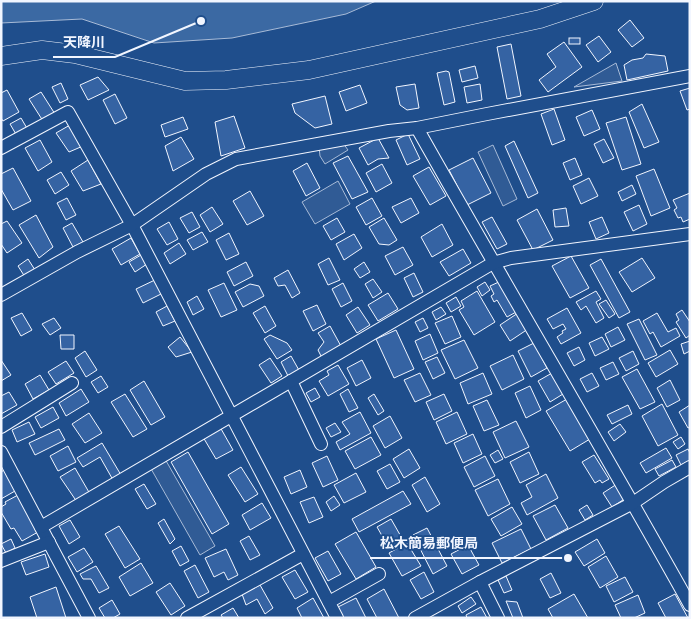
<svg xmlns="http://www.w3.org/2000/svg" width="691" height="619" viewBox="0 0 691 619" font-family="'Noto Serif','Noto Sans JP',serif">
<rect width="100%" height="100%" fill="#1f4e8c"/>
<g fill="#305b95" stroke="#a8bbd7">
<path d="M616,63L622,81L574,87Z"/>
<path d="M343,143L348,150L325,164L320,156L319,147Z"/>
<path d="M493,145L517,199L503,206L478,152Z"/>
<path d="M338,181L350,204L315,224L302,202Z"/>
<path d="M165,459L215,546L200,555L150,467Z"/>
</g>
<path fill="#3b69a3" stroke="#a8bbd7" d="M1,1H376L346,14L232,38L154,43L82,19L1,23Z"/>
<g fill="#3563a3" stroke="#f2f6ff">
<path d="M630,20L644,38L632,47L618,30Z"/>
<path d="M599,36L611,52L598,62L586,45Z"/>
<rect x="569" y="38" width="11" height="6"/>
<path d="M564,42L582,67L548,92L539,80L556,67L547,54Z"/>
<path d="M511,44L521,96L507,99L497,47Z"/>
<path d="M646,54L665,56L668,71L627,80L624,65L632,60L643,58Z"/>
<path d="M475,66L478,78L462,82L459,70Z"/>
<path d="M446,71L449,72L455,102L444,105L437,73Z"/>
<path d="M98,77L109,90L88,100L80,85Z"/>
<path d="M61,83L68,99L60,103L52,87Z"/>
<path d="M415,84L419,108L407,110L400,105L396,87Z"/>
<path d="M480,84L482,100L467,103L464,87Z"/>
<path d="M360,85L367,103L346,111L339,92Z"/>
<path d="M690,88V109L687,110L680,91Z"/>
<path d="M7,90L19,112L3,121L1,118V93Z"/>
<path d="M41,92L55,114L43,121L29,99Z"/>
<path d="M115,94L127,118L115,124L103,100Z"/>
<path d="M325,96L332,124L315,128L295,113L292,104Z"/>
<path d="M642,104L659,142L644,148L629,112Z"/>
<path d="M554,109L565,140L552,145L541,114Z"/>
<path d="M592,110L600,129L584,136L576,117Z"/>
<path d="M234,116L245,148L221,156L215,122Z"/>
<path d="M183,117L188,129L165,137L161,125Z"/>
<path d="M626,117L641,164L622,170L606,123Z"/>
<path d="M21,118L28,130L17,136L10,124Z"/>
<path d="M70,125L83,146L69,152L56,133Z"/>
<path d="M408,134L420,159L407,165L396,140Z"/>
<path d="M181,137L194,159L173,171L165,146Z"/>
<path d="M378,138L389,158L378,159L368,165L359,148Z"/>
<path d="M604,139L614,158L603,163L594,144Z"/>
<path d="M40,140L52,162L38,171L25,148Z"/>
<path d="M514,141L538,193L528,198L505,146Z"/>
<path d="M348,156L368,192L352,199L333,163Z"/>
<path d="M473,158L491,193L467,205L449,170Z"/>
<path d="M575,158L582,175L570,180L563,163Z"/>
<path d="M88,160L101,184L83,191L71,171Z"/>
<path d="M307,163L320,188L306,196L293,171Z"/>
<path d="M382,164L392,183L376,192L366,173Z"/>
<path d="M429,167L446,196L430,205L413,176Z"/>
<path d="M13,168L31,201L13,210L1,189V174Z"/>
<path d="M654,169L670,208L651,216L636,176Z"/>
<path d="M61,172L69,185L55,194L47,180Z"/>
<path d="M589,178L598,196L581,204L573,186Z"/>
<path d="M632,185L636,194L622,201L618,192Z"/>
<path d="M250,191L264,216L247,225L233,201Z"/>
<path d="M690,193V219L683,222L681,217L678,218L674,210L677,208L673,200Z"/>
<path d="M67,198L76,215L66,220L57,203Z"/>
<path d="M372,198L382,216L366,225L356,207Z"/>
<path d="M411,198L419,213L401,223L392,207Z"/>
<path d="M639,205L647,224L633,231L624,212Z"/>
<path d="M212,207L223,224L210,232L200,215Z"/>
<path d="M566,208L569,226L555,227L553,210Z"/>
<path d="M537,209L553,240L533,250L517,220Z"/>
<path d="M192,212L200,227L189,233L180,218Z"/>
<path d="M36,215L53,247L39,258L19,225Z"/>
<path d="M492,217L507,244L497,249L482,222Z"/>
<path d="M602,217L609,233L596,239L589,222Z"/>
<path d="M337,218L345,232L331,240L323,226Z"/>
<path d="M384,218L397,240L389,245L379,244L369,227Z"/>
<path d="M7,221L22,243L7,253L1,244V224Z"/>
<path d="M169,222L178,239L167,245L157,229Z"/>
<path d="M72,223L83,242L73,247L63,228Z"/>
<path d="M442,224L453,245L432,257L421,237Z"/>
<path d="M202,232L208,242L193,250L187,240Z"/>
<path d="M229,233L239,254L226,260L216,240Z"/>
<path d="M354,234L362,248L344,260L336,244Z"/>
<path d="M131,238L140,254L121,265L112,249Z"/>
<path d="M179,243L186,254L170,264L164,253Z"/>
<path d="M403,247L413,265L395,275L385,256Z"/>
<path d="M463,249L471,263L449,276L440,262Z"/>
<path d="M141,255L147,264L135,272L129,262Z"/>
<path d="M571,256L589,288L570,298L552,266Z"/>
<path d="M329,258L340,280L328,285L318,264Z"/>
<path d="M642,258L655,278L632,292L619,272Z"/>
<path d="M28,259L35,270L25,277L18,266Z"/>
<path d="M601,259L630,312L619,318L590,265Z"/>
<path d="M246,262L253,276L234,286L227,272Z"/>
<path d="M364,262L370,272L360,278L354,269Z"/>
<path d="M288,270L300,293L292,298L285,285L278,286L274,278Z"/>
<path d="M414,273L423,292L413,297L404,278Z"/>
<path d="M157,279L163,293L143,303L136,289Z"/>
<path d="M373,279L382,292L373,298L365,284Z"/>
<path d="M501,281L518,311L507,317L497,300L494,302L491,296L494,294L490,286Z"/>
<path d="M485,282L490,290L482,296L477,287Z"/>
<path d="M224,283L237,310L221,317L208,290Z"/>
<path d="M343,283L352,301L341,307L332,289Z"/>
<path d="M250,284L259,286L264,296L243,307L235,292Z"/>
<path d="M477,291L495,322L474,335L459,310L464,307L461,301Z"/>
<path d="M596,291L601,299L596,302L604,318L596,323L586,306L581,310L576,302Z"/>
<path d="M388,293L398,309L378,321L368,305Z"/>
<path d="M197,296L204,309L193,315L187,302Z"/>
<path d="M456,297L461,306L451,312L446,303Z"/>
<path d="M606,300L615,314L609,318L599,304Z"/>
<path d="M317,305L326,324L313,331L303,311Z"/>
<path d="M167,306L175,321L163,326L156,312Z"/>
<path d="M265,306L276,326L265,333L253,313Z"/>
<path d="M358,307L370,325L357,333L346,315Z"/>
<path d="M441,307L446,314L436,320L432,312Z"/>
<path d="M567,308L581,333L561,344L557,337L563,333L562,331L566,329L563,324L553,329L547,319Z"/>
<path d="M682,310L690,322V335L686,338L676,322L679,320L676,314Z"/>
<path d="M22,313L32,330L21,336L11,318Z"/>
<path d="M518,313L528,329L510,341L500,325Z"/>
<path d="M657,313L668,332L676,328L680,336L661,347L653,332L650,334L643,321Z"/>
<path d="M452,316L461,337L445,344L435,323Z"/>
<path d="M54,318L61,328L50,335L42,324Z"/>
<path d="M423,318L428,328L420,332L415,322Z"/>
<path d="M639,319L657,355L645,360L627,324Z"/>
<path d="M330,326L342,348L322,358L318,350L324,342L318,333Z"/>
<path d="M618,327L625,340L611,347L605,334Z"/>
<path d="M396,330L414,369L394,378L376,339Z"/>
<path d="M430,334L438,353L423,360L415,341Z"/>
<path d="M60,335H74V349H61Z"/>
<path d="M270,335L287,343L292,350L277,359L264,339Z"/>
<path d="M180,337L192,352L176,357L168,347Z"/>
<path d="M602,337L609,349L595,356L589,343Z"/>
<path d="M464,340L478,368L455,379L441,350Z"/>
<path d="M690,341V351L684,354L681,344Z"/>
<path d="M534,343L547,368L531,377L518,351Z"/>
<path d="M579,347L585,360L574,366L567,353Z"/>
<path d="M670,350L678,364L656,377L648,363Z"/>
<path d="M85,351L97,370L86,377L75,358Z"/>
<path d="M633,351L639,364L626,371L619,358Z"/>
<path d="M513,355L524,379L502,390L490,366Z"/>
<path d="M291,356L300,372L289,378L281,362Z"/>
<path d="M437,357L445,373L433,379L425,362Z"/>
<path d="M270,358L282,376L271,383L259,365Z"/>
<path d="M1,360L11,375L1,381Z"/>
<path d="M362,360L371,378L356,386L347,368Z"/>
<path d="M66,361L74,373L56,384L48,372Z"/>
<path d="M613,362L619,374L606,380L600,368Z"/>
<path d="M338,365L349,384L328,396L319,381L329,375L327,371Z"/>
<path d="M637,369L655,402L640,409L622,377Z"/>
<path d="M420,373L431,395L415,402L404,380Z"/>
<path d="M483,373L492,394L468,404L460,383Z"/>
<path d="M552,373L563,394L550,402L538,381Z"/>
<path d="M592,373L599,386L587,392L580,379Z"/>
<path d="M40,375L49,390L33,399L25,384Z"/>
<path d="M101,376L108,387L98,393L91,382Z"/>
<path d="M670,380L680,400L667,407L657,388Z"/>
<path d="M144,381L165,417L151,425L130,390Z"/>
<path d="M530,386L541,410L526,418L515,393Z"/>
<path d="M315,388L320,397L311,402L306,393Z"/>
<path d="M81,389L89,402L66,416L59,403Z"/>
<path d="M348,389L358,408L349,412L340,394Z"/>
<path d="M9,392L17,405L1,414V396Z"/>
<path d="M125,394L147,429L133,437L111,402Z"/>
<path d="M374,394L384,411L378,415L368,398Z"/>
<path d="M444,394L452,411L434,420L426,402Z"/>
<path d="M567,399L590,439L570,451L546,411Z"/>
<path d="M487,400L499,425L484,431L473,406Z"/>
<path d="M662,404L678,435L658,446L642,416Z"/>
<path d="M628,405L632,414L612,424L607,415Z"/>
<path d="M690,405V427L688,428L679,412Z"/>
<path d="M53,407L59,418L41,428L35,417Z"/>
<path d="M360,412L371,433L340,450L336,442L350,434L342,422Z"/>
<path d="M457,412L467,434L446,444L436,422Z"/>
<path d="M89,413L102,433L85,443L72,424Z"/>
<path d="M390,416L402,438L385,448L373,426Z"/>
<path d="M516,421L529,447L505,458L493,432Z"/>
<path d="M29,422L35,434L17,442L12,430Z"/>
<path d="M335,423L341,432L331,437L326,428Z"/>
<path d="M620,424L626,432L614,441L608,432Z"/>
<path d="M220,427L233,450L216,459L203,437Z"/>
<path d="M59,429L65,440L35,455L29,443Z"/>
<path d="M473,434L482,454L463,463L454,443Z"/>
<path d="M371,437L381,455L355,469L345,451Z"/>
<path d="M681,437L685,444L678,449L673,442Z"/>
<path d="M102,443L121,475L113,480L100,457L83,467L77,458Z"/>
<path d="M68,446L76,462L58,471L50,456Z"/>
<path d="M666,448L672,458L646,473L640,463Z"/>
<path d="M409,449L420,468L404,478L393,459Z"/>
<path d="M688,449L690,453V460L681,465L676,455Z"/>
<path d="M498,450L503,459L495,463L490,455Z"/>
<path d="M188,452L229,524L212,534L171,462Z"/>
<path d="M529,452L539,474L520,483L510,462Z"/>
<path d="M594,455L609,479L602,483L600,480L595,483L582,462Z"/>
<path d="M327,456L338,480L323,487L312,463Z"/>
<path d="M485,456L495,476L474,487L464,467Z"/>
<path d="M672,460L676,467L659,476L655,469Z"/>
<path d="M390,464L400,482L387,489L377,471Z"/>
<path d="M241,467L258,494L245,502L228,475Z"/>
<path d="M75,468L90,494L77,502L60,477Z"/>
<path d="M4,470L15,491L1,499V472Z"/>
<path d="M300,470L307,487L291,494L284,477Z"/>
<path d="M356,473L366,492L344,503L334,485Z"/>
<path d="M546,474L558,498L527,515L521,503L532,497L526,485Z"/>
<path d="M425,477L440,504L427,512L412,485Z"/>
<path d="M498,479L510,504L488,516L475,490Z"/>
<path d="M144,484L156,504L147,509L135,489Z"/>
<path d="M617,484L626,498L612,507L603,493Z"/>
<path d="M403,491L411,504L359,532L352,519Z"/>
<path d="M18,495L38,532L22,541L14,528L11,529L1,512V507L6,504L5,502Z"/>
<path d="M334,496L340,505L331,511L326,502Z"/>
<path d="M314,497L323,517L309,523L300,502Z"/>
<path d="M262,503L271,518L250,530L242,515Z"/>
<path d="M555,505L568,528L546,540L533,516Z"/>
<path d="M587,505L593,515L585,520L579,510Z"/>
<path d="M512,507L522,524L501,536L491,519Z"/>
<path d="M164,519L175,539L170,544L158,523Z"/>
<path d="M391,519L403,540L389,548L377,527Z"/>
<path d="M70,520L80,537L69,544L59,526Z"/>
<path d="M119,526L140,559L125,568L105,534Z"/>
<path d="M427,528L447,566L433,574L413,535Z"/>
<path d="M521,529L531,549L502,563L492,543Z"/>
<path d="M356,532L376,567L356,579L335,544Z"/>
<path d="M249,536L260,555L250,560L240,541Z"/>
<path d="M11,539L15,548L6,553L1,544Z"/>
<path d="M597,539L605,553L584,566L575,552Z"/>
<path d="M407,543L421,566L402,576L389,553Z"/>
<path d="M468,545L479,565L462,574L451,554Z"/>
<path d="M181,546L189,561L180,566L172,551Z"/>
<path d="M84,548L93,562L77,572L68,557Z"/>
<path d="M226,549L238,575L228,580L224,572L214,577L205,558Z"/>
<path d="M328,551L341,574L328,581L315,558Z"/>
<path d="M45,554L49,567L26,575L21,562Z"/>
<path d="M606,556L618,577L600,588L588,567Z"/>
<path d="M141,563L153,583L130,596L119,577Z"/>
<path d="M195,565L209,592L198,598L184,571Z"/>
<path d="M96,566L109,588L99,593L91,579H83L80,574Z"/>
<path d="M295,570L308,592L295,599L282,577Z"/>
<path d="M424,572L434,592L421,599L410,580Z"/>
<path d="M551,573L561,593L550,598L540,579Z"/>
<path d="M506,576L512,590L504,593L498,580Z"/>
<path d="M625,577L633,592L614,602L606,586Z"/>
<path d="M170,583L185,606L171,615L156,592Z"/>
<path d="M260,585L273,608L265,614L257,599L246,605L242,594Z"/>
<path d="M56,587L66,618H37L30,597Z"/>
<path d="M384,589L399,618H377L367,599Z"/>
<path d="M574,594L588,618H553L548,609Z"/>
<path d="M675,594L688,618H666L658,603Z"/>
<path d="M638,595L645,613L634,618H621L615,605Z"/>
<path d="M471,597L476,604L462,613L458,606Z"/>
<path d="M313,598L324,618H302L297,608Z"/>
<path d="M356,598L366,618H343L338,607Z"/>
<path d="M112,600L120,614L113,618H105L99,608Z"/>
<path d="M506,601L517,602L523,618H513Z"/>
<path d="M481,607L487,618H467L466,615Z"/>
<path d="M233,608L239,618H223L221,615Z"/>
</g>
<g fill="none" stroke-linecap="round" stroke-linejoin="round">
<g stroke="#f2f6ff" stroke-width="14">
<g id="street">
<path d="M417,128C507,288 601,445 690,605"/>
<path d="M1,148L68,112L132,225L337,618"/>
<path d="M1,295L77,252L132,225L206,174L236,159L389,131L417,128L487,114L690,76"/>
<path d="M291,381L321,444"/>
<path d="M1,427L72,383"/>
<path d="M1,452L89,618"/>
<path d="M41,527L493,263L511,258L690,234"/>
<path d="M1,561L49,542"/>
<path d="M480,582L498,618"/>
<path d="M329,602L379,574"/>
<path d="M187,618L303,554"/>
<path d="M415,618L480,582L633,503L664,482L690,467"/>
</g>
</g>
<g stroke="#f2f6ff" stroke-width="19">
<path id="secondary" d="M1,56L42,50L75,54L185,81L226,80L309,70L540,19L594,1"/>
</g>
<use href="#street" stroke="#1f4e8c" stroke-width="12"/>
<use href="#secondary" stroke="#1f4e8c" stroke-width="18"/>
</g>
<path fill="none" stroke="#f2f6ff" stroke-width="2" d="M201 21L115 57H53M568 558L488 558H370"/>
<g fill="#f2f6ff" stroke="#1f4e8c" stroke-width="2">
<circle cx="201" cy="21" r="5"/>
<circle cx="568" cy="558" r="5"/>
</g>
<g font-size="14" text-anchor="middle" font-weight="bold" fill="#f2f6ff" stroke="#1f4e8c" stroke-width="4" stroke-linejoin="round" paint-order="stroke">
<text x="84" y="47">天降川</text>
<text x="429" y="548">松木簡易郵便局</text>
</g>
<rect width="691" height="619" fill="none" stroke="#f2f6ff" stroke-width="5"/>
</svg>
